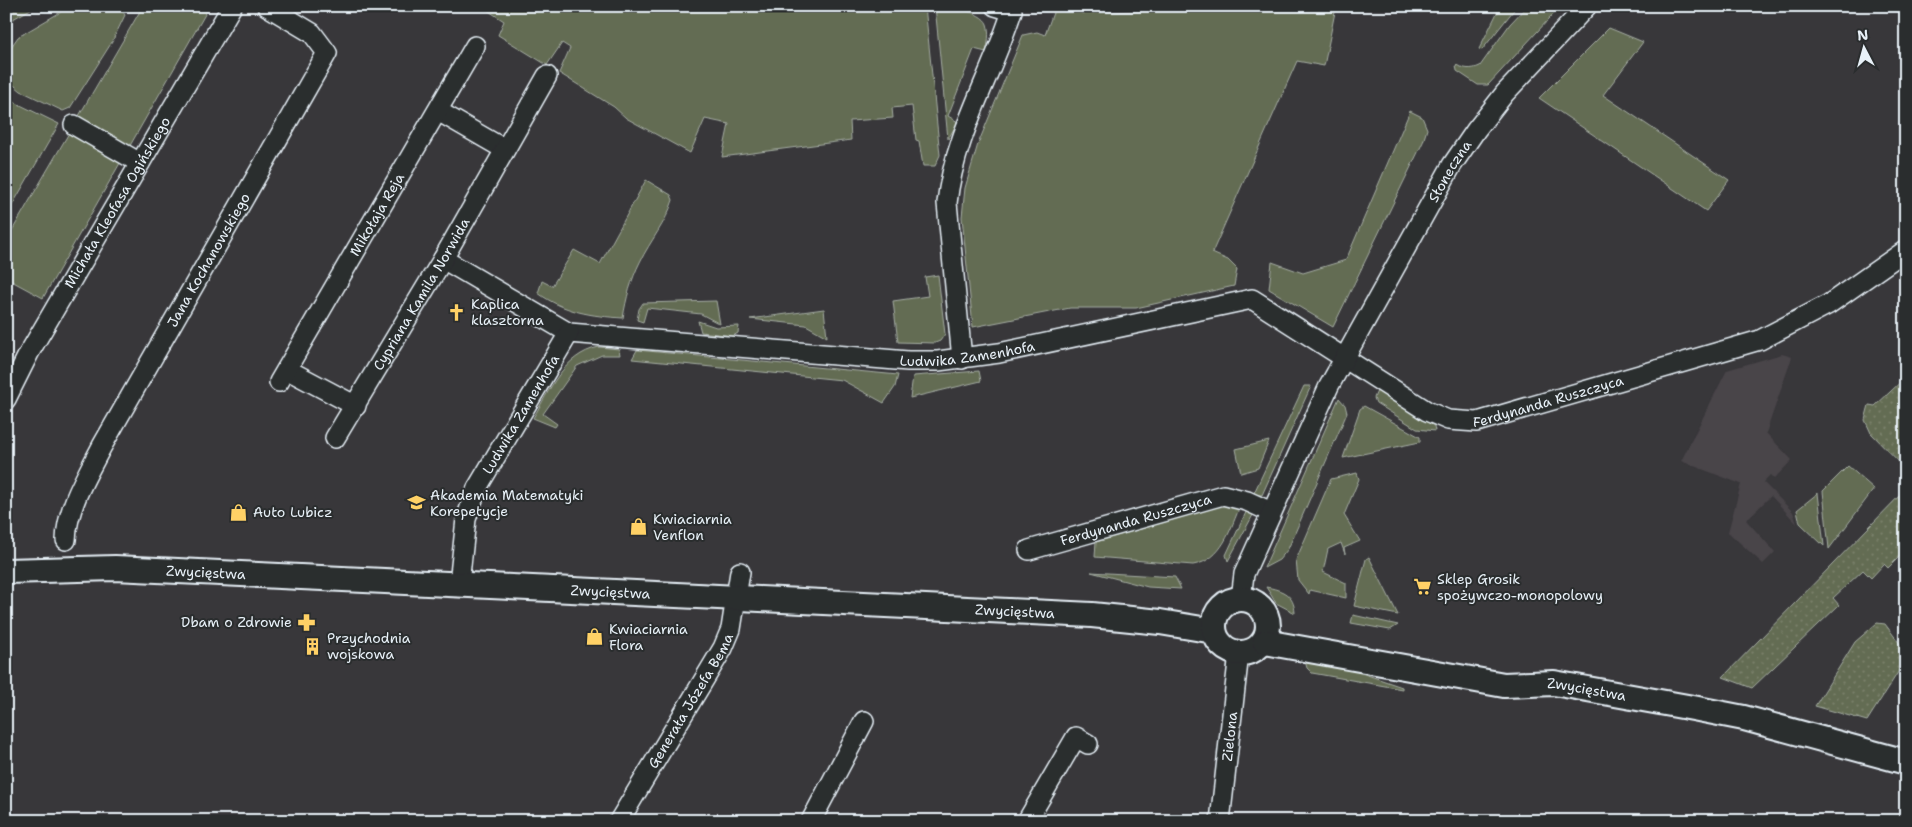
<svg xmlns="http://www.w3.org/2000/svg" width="1912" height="827" viewBox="0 0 1912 827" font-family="'Shantell Sans',sans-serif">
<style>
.built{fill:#494449}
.grass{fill:#646c52;stroke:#a6aea5}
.park{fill:url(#park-dots);stroke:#a6aea5}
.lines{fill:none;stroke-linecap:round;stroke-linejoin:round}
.minor-casing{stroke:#e8f1f8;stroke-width:22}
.major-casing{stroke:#e8f1f8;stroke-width:28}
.minor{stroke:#2a2d2e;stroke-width:19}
.major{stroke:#2a2d2e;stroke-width:24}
.labels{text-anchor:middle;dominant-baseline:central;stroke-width:4;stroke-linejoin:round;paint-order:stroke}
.street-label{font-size:14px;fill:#e8f1f8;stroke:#2a2d2e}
.poi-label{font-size:14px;fill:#e8f1f8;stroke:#2a2d2e;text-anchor:start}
</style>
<defs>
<pattern id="park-dots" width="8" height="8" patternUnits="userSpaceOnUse" patternTransform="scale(1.25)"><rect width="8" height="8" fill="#646c52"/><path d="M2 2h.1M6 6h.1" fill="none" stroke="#7a816c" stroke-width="1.8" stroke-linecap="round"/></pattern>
</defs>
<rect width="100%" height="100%" fill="#38373a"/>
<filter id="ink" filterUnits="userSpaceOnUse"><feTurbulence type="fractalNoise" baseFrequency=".02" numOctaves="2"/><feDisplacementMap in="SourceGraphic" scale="10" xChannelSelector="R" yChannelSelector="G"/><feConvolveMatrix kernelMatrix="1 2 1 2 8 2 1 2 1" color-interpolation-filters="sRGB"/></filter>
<g filter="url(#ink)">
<path class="built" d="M1782,354L1792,357L1766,433L1792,460L1774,479L1770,475L1763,482L1793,512L1797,524L1771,496L1746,520L1775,552L1763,564L1728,532L1741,484L1681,461L1727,370Z"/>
<path class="grass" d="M6,6H36L6,23Z
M71,6H119L125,15L112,42L70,108L63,111L21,91L9,81L11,47L18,37Z
M143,6H207L208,9L43,298L6,278V241Z
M481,6H925L940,155L935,166H923L919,141L916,140L912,106L892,108L893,118L850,121L851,140L722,157L729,124L705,119L690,153L626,118L614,107L559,73L570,48L562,43L547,65L498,35L504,21Z
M935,6C948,6 982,11 987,24C990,33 988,44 986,52L974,49L948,116L958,122L948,139Z
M1049,6H1066L1082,13L1268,6L1336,7L1324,66L1297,61L1212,253L1228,260L1237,269L1234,286L1136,308H1070L973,327L962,217L965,188L978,144L1023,35L1037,32L1045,35L1054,10Z
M1495,6H1517L1482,50L1479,49L1498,11L1493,9Z
M1527,6H1561L1488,85H1478L1457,71L1456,65C1465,69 1471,70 1480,66L1510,24Z
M1609,28L1643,42L1603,95L1729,180L1706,211L1539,98Z
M6,98L59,124L6,216Z
M1410,111L1422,117L1427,129L1423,142L1333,327L1269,289L1272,262L1303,273L1346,260Z
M646,180L671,195L673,200C666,223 650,241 640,262C631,280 626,299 623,318C591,316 564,312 538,293L542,281L552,286L574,250L600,264Z
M938,275L945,334L940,341L935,343L898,342L893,301L928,296L925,277Z
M716,301L720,324L701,314L647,308L643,322L637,320L639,309L643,303Z
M824,309L827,337L806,325L750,319Z
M698,321L716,327L739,326L738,333L733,336L701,332Z
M599,347L619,349L620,355H602L577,366L543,414L557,424L555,427L533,418C550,390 563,355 599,347Z
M637,350L898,375L895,387L884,403L842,380L632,359Z
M979,371L981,381L910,398L913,376Z
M1304,386H1311L1262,495H1253Z
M1377,391L1434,426L1435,431L1417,429L1376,403L1374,398Z
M1339,398L1345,405L1347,413L1288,549L1279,560L1264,568Z
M1364,406L1420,437V442L1343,458L1360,409Z
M1269,441L1258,468L1241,473L1236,449Z
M1848,466L1874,489L1829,549L1823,491Z
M1357,473L1359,479L1344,515L1360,541L1344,548L1345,554L1341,543L1328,549L1323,572L1346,583V598L1310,590L1309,594L1298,580L1296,560L1331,479Z
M1818,493L1824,546L1800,523L1797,510Z
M1234,502L1241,504C1230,529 1223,560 1193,565L1095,557L1096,542Z
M1248,508L1253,515L1228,561L1226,555Z
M1369,557L1398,615L1354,606L1366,559Z
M1091,572L1175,577L1181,589L1148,587Z
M1266,587C1282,590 1294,594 1295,613L1276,603Z
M1353,615L1398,625L1390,630L1351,623Z
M1305,661L1347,668L1402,687V689L1312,673L1307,668Z"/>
<path class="park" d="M1906,377V469L1871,433L1865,420L1869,405L1875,406Z
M1906,489V550L1888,568L1884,564L1871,578L1863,570L1833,598L1839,605L1752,688L1723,677Z
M1877,623L1885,624L1900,644L1902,666L1867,721L1815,706L1855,642Z"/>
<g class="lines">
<defs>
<g id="minor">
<path d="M438,111L504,149"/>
<path d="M74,125L140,163"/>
<path id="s1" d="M443,259L569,333L908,361H938L999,353L1252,299L1427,411L1448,420L1477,422L1760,340L1829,304L1906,250"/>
<path d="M962,359L947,203C954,135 992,75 1012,11L995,6"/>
<path d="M288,370L356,406"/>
<path id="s2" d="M279,382L475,46"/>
<path id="s3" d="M6,399L29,353L232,6"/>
<path id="s4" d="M335,438L443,259L547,76"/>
<path id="s5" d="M66,540C67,507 87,475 102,446L327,53L312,33L267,6"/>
<path id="s6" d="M1029,550L1223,495L1247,501L1271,512"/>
<path id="s7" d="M459,584L466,519L477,488L569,333"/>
<path id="s8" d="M1241,599L1244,574L1329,386L1452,165L1476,130L1505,93L1587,6"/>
<path id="s9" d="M619,821L723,648L731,629L740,572"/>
<path d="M811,821L864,721"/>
<path d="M1027,821L1076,737L1088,744"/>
<path id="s10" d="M1220,821L1239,653"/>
</g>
<g id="major">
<path id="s11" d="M6,571L115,568L1092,615L1160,622L1214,631"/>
<circle cx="1241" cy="626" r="27"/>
<path id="s12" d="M1265,642L1504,685L1554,683L1693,708L1744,718L1906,762"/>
</g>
</defs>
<use href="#minor" class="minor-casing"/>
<use href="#major" class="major-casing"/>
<use href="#minor" class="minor"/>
<use href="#major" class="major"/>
</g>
</g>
<defs>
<symbol id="church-bare" viewBox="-9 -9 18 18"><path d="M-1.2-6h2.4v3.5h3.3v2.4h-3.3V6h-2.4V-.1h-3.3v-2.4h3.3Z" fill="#ffd166" stroke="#2a2d2e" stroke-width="2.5" paint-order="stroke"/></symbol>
<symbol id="school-bare" viewBox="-9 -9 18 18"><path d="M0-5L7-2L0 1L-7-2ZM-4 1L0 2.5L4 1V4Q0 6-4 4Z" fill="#ffd166" stroke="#2a2d2e" stroke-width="2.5" paint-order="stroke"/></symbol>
<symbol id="shop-bare" viewBox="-9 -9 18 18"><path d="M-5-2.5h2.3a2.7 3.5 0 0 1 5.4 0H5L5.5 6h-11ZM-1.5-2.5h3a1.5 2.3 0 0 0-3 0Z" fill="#ffd166" stroke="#2a2d2e" stroke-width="2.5" paint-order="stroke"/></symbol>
<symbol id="supermarket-bare" viewBox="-9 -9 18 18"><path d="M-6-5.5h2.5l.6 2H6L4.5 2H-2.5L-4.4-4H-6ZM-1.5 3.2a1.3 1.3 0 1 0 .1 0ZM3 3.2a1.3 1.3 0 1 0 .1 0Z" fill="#ffd166" stroke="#2a2d2e" stroke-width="2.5" paint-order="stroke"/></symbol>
<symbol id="pharmacy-bare" viewBox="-9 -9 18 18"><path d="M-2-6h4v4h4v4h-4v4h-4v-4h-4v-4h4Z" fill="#ffd166" stroke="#2a2d2e" stroke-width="2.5" paint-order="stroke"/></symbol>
<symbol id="building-bare" viewBox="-9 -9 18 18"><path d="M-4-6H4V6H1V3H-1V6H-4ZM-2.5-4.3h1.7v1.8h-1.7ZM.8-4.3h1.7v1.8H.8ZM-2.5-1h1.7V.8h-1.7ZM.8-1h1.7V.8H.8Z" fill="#ffd166" stroke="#2a2d2e" stroke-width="2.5" paint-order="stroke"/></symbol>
</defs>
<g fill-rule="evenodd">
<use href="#church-bare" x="444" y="300" width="25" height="25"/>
<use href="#school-bare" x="404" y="490" width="25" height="25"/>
<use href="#shop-bare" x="226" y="500" width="25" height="25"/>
<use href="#shop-bare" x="626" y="514" width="25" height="25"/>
<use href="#supermarket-bare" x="1410" y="574" width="25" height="25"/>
<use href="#pharmacy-bare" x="294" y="610" width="25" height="25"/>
<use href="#shop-bare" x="582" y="624" width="25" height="25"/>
<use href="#building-bare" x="300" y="634" width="25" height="25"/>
</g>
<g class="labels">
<g class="street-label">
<text stroke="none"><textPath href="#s8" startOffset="478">Słoneczna</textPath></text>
<text stroke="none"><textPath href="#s3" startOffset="226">Michała Kleofasa Ogińskiego</textPath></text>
<text stroke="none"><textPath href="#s2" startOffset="194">Mikołaja Reja</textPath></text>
<text stroke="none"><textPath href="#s5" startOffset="316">Jana Kochanowskiego</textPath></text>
<text stroke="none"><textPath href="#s4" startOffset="168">Cypriana Kamila Norwida</textPath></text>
<text stroke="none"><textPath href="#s1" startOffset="546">Ludwika Zamenhofa</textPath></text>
<text stroke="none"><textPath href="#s1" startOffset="1170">Ferdynanda Ruszczyca</textPath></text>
<text stroke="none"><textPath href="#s7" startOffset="184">Ludwika Zamenhofa</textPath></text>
<text stroke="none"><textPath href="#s6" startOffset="111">Ferdynanda Ruszczyca</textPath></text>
<text stroke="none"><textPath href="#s11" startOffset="200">Zwycięstwa</textPath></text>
<text stroke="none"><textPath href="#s11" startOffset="605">Zwycięstwa</textPath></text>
<text stroke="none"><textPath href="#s11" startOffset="1010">Zwycięstwa</textPath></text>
<text stroke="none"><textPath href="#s12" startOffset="326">Zwycięstwa</textPath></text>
<text stroke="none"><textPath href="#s9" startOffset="140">Generała Józefa Bema</textPath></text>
<text stroke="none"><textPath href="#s10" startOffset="85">Zielona</textPath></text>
</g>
<g class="poi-label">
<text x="471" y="304">Kaplica<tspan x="471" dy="16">klasztorna</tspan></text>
<text x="430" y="495">Akademia Matematyki<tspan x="430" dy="16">Korepetycje</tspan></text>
<text x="253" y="512">Auto Lubicz</text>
<text x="653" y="519">Kwiaciarnia<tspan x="653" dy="16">Venflon</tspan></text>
<text x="1437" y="579">Sklep Grosik<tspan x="1437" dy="16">spożywczo-monopolowy</tspan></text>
<text x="292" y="622" text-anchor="end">Dbam o Zdrowie</text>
<text x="609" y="629">Kwiaciarnia<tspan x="609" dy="16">Flora</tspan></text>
<text x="327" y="638">Przychodnia<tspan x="327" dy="16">wojskowa</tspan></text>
</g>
</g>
<rect width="1912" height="827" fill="none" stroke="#2a2d2e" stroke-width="25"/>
<rect x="12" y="12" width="1887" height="802" fill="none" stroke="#e8f1f8" stroke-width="2" filter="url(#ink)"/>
<g transform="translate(1864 48) rotate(354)" stroke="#2a2d2e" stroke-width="4" paint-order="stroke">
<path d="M0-4L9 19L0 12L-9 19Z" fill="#e8f1f8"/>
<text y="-8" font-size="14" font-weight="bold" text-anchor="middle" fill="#e8f1f8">N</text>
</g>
</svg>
